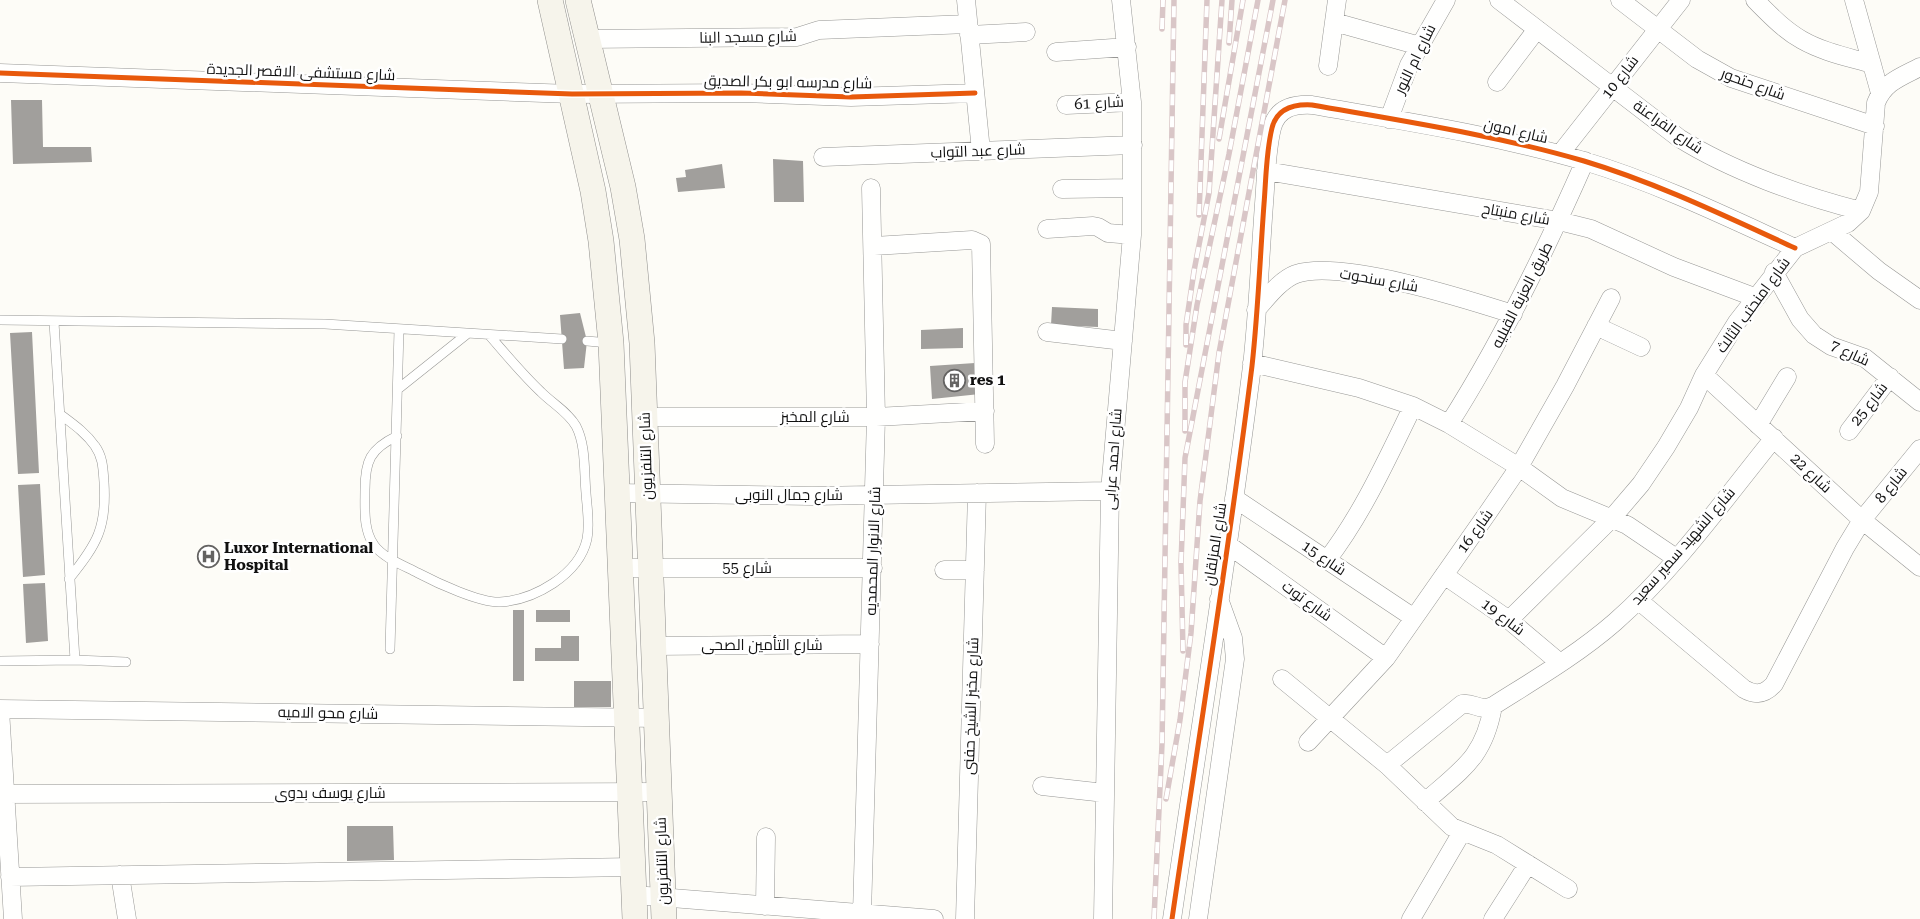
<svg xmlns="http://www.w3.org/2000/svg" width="1920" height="919" viewBox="0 0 1920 919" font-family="'Roboto Serif',Cairo,serif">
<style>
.building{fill:#a19f9c}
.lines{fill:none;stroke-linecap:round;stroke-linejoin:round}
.service-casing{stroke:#979795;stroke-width:10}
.minor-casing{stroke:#979795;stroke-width:19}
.secondary-casing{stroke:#8e8d8b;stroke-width:26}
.service{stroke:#fffffe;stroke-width:9}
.minor{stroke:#fffffe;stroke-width:18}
.secondary{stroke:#f6f4eb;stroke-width:25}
.rail-casing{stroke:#d9c6c7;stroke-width:5.5}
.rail{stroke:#fff;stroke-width:4;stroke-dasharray:11;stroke-linecap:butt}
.cycleway-casing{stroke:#fff;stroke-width:8}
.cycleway{stroke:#e8590c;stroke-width:5}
.labels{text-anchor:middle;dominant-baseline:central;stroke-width:5;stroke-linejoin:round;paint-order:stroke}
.street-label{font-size:15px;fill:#111;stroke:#fff}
.poi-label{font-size:15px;font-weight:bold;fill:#111;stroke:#fff;text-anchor:start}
</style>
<rect width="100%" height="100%" fill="#fdfcf7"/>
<path class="building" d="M11,100H42L43,147H91L92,162L13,164Z
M773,159L803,161L804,202H774Z
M722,164L725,188L678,192L676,178L686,177L685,170Z
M1052,307L1098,309V327L1051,325Z
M580,313L587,341L584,368L564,369L560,315Z
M963,328V348L921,349V330Z
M32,332L39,473L18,474L10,333Z
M975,363L980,394L932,399L930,366Z
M40,484L45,575L23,577L18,485Z
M45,583L48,641L26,643L23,584Z
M513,610H524V681H513Z
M536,610H570V622H536Z
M561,636H579V661H535V648H561Z
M574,681H611V707H574Z
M347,826H393L394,860L347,861Z"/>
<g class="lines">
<defs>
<path id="service" d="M0,320L325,324L562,339
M54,322L75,660L126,662
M587,341L609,343
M398,389L467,334
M61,415C73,424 86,433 95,446C103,457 103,469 104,482C107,528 97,544 69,579
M397,436C370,449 365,461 365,490C365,508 363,530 374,545C383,558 405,566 418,573C437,583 480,603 500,602C534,600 579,575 587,539C590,524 587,508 586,493C584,472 586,445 576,426C568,412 553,404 541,392C523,375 507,356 490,336
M390,649L399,330
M0,661L75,660"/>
<path id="minor" d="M966,0L981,151
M1499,0L1679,138C1730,170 1801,196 1861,211
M1620,0L1697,59L1731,78L1875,126
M1755,0C1769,14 1784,30 1802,40C1823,52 1848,57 1872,64
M1854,0L1880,93
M1334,22L1420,46
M969,35L1026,32
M587,39L797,37L819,30L968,24
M1056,52L1127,47
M1328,66L1337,0
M0,73L572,94L741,93L851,97L975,93
M1497,82L1537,29
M1066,105L1132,102
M1389,119L1409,65L1446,0
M1560,154L1681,0
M823,157L1133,145
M1266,171L1559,221L1591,229L1674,267L1754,297
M1062,189L1132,188
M1047,229L1093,226L1098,227L1108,233L1132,235
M1833,232L1879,271L1920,300
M874,246L972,240L981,244L985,444
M1774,272L1800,319L1814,335L1831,346L1865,358L1920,402
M1256,310C1267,298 1280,280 1296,274C1341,259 1466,299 1513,314
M1596,326L1641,347
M1047,332L1123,341
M1252,363L1359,388L1413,406L1449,424L1519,467L1562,498L1627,525L1676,558
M1704,375L1862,520L1920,567
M645,417H876L985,411
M1449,424C1502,341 1545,252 1585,161
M1758,425L1787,377
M1849,431L1890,377
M617,493L812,496L1110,491
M1234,498L1414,618
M1227,544L1386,658
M1327,560C1363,513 1387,459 1413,406
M620,568H873
M944,570H975
M1444,575L1509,620L1560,663
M1638,600L1744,689C1756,696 1765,694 1774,684L1845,548L1862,520L1920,449
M1509,620L1612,518L1641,484L1666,447L1689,408L1704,375L1737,322L1795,248L1848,223L1861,211L1869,192L1876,103C1884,82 1901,77 1920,67
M654,646L870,644
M1282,679L1387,765L1452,827L1497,845L1568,889
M0,709L657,718
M0,710L13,919
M1308,742L1386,658L1489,511L1519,467L1565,386L1611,298
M1387,765L1462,704C1474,702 1480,712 1493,706C1534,680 1577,655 1615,622C1675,569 1723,501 1774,438
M1042,786L1105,793
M0,794L660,792
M1425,802C1462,769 1484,758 1493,706
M120,875L127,919
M10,877L633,867
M634,895L934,919
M765,906L766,837
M862,914L876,417L871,188
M965,919L977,493
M1103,919L1110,491L1132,235V102L1121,0
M1172,919C1199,735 1229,551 1252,366C1258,312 1260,258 1264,204C1266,180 1266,152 1272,128C1277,108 1294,104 1312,105C1403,121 1495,135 1584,161C1657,183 1725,216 1795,248
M1198,919L1235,659L1233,638L1219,599
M1411,919L1462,832
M1493,919L1528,864"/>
<path id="secondary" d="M550,0L593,191L601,241L611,343L635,919
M578,0L623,187L632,239L642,343L664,919"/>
</defs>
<use href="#service" class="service-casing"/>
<use href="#minor" class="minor-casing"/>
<use href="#secondary" class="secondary-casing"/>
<use href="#service" class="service"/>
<use href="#minor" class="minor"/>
<use href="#secondary" class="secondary"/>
<defs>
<path id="rail" d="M1162,29L1163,0
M1229,43L1232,0
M1219,139L1243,0
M1199,215L1207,0
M1186,345V325L1194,271L1209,193L1222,0
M1185,431V382L1197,305L1229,154L1258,0
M1183,651L1181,563L1185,458L1273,0
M1166,799L1180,720L1191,633L1200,501L1219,353L1285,0
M1154,919L1162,744L1174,0"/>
</defs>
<use href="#rail" class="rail-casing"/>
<use href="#rail" class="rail"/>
<defs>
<path id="cycleway" d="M0,73L572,94L741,93L851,97L975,93
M1172,919C1199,735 1229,551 1252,366C1258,312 1260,258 1264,204C1266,180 1266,152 1272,128C1277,108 1294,104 1312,105C1403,121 1495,135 1584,161C1657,183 1725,216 1795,248"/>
</defs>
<use href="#cycleway" class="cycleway-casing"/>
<use href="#cycleway" class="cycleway"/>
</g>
<defs>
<symbol id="building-ring" viewBox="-11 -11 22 22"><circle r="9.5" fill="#fff" stroke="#646362" stroke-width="1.5"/><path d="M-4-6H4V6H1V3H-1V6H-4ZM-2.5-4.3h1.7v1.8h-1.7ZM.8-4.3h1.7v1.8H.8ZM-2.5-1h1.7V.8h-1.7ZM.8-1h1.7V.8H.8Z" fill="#646362"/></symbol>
<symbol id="hospital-ring" viewBox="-11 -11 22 22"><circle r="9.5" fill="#fff" stroke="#646362" stroke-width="1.5"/><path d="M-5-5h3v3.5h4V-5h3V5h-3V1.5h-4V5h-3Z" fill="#646362"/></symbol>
</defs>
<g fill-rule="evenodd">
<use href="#building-ring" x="942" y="368" width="25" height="25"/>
<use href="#hospital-ring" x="196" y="544" width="25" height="25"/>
</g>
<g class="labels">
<g class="street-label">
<text transform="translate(748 37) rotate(-1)">شارع مسجد البنا</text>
<text transform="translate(1415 59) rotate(-64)">شارع ام النور</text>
<text transform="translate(301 72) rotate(2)">شارع مستشفى الاقصر الجديدة</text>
<text transform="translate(1620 77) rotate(-52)">شارع 10</text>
<text transform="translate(788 82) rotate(1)">شارع مدرسه ابو بكر الصديق</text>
<text transform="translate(1753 84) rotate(20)">شارع حتحور</text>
<text transform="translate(1099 103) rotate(-3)">شارع 61</text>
<text transform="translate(1668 127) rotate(35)">شارع الفراعنة</text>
<text transform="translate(1516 131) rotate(13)">شارع امون</text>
<text transform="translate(978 151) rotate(-2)">شارع عبد التواب</text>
<text transform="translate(1516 214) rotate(10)">شارع منبتاح</text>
<text transform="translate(1379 280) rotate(10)">شارع سنحوت</text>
<text transform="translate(1522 295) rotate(-63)">طريق العزبة القبليه</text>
<text transform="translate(1753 305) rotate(-54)">شارع امنحتب الثالث</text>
<text transform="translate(1850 353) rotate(25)">شارع 7</text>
<text transform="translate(1869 404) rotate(-52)">شارع 25</text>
<text x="815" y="417">شارع المخبز</text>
<text transform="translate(646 456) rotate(-92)">شارع التلفزيون</text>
<text transform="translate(1113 459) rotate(-86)">شارع احمد عرابى</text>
<text transform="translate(1811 473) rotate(43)">شارع 22</text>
<text transform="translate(1891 485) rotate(-51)">شارع 8</text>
<text x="789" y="495">شارع جمال النوبى</text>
<text transform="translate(1475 531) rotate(-54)">شارع 16</text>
<text transform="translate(1215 544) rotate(-81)">شارع المزلقان</text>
<text transform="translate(1683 546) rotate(-49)">شارع الشهيد سمير سعيد</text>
<text transform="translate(873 551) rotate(-88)">شارع الانوار المحمديه</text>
<text transform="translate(1324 558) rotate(34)">شارع 15</text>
<text x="747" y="568">شارع 55</text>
<text transform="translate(1307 601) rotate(36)">شارع توت</text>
<text transform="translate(1503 617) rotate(37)">شارع 19</text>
<text x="762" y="645">شارع التأمين الصحى</text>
<text transform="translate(971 706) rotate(-88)">شارع مخبز الشيخ حفنى</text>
<text transform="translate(328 713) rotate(1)">شارع محو الاميه</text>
<text x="330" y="793">شارع يوسف بدوى</text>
<text transform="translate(662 861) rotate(-92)">شارع التلفزيون</text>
</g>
<g class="poi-label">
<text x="970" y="380">res 1</text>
<text x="224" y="548">Luxor International<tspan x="224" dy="17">Hospital</tspan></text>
</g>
</g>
</svg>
